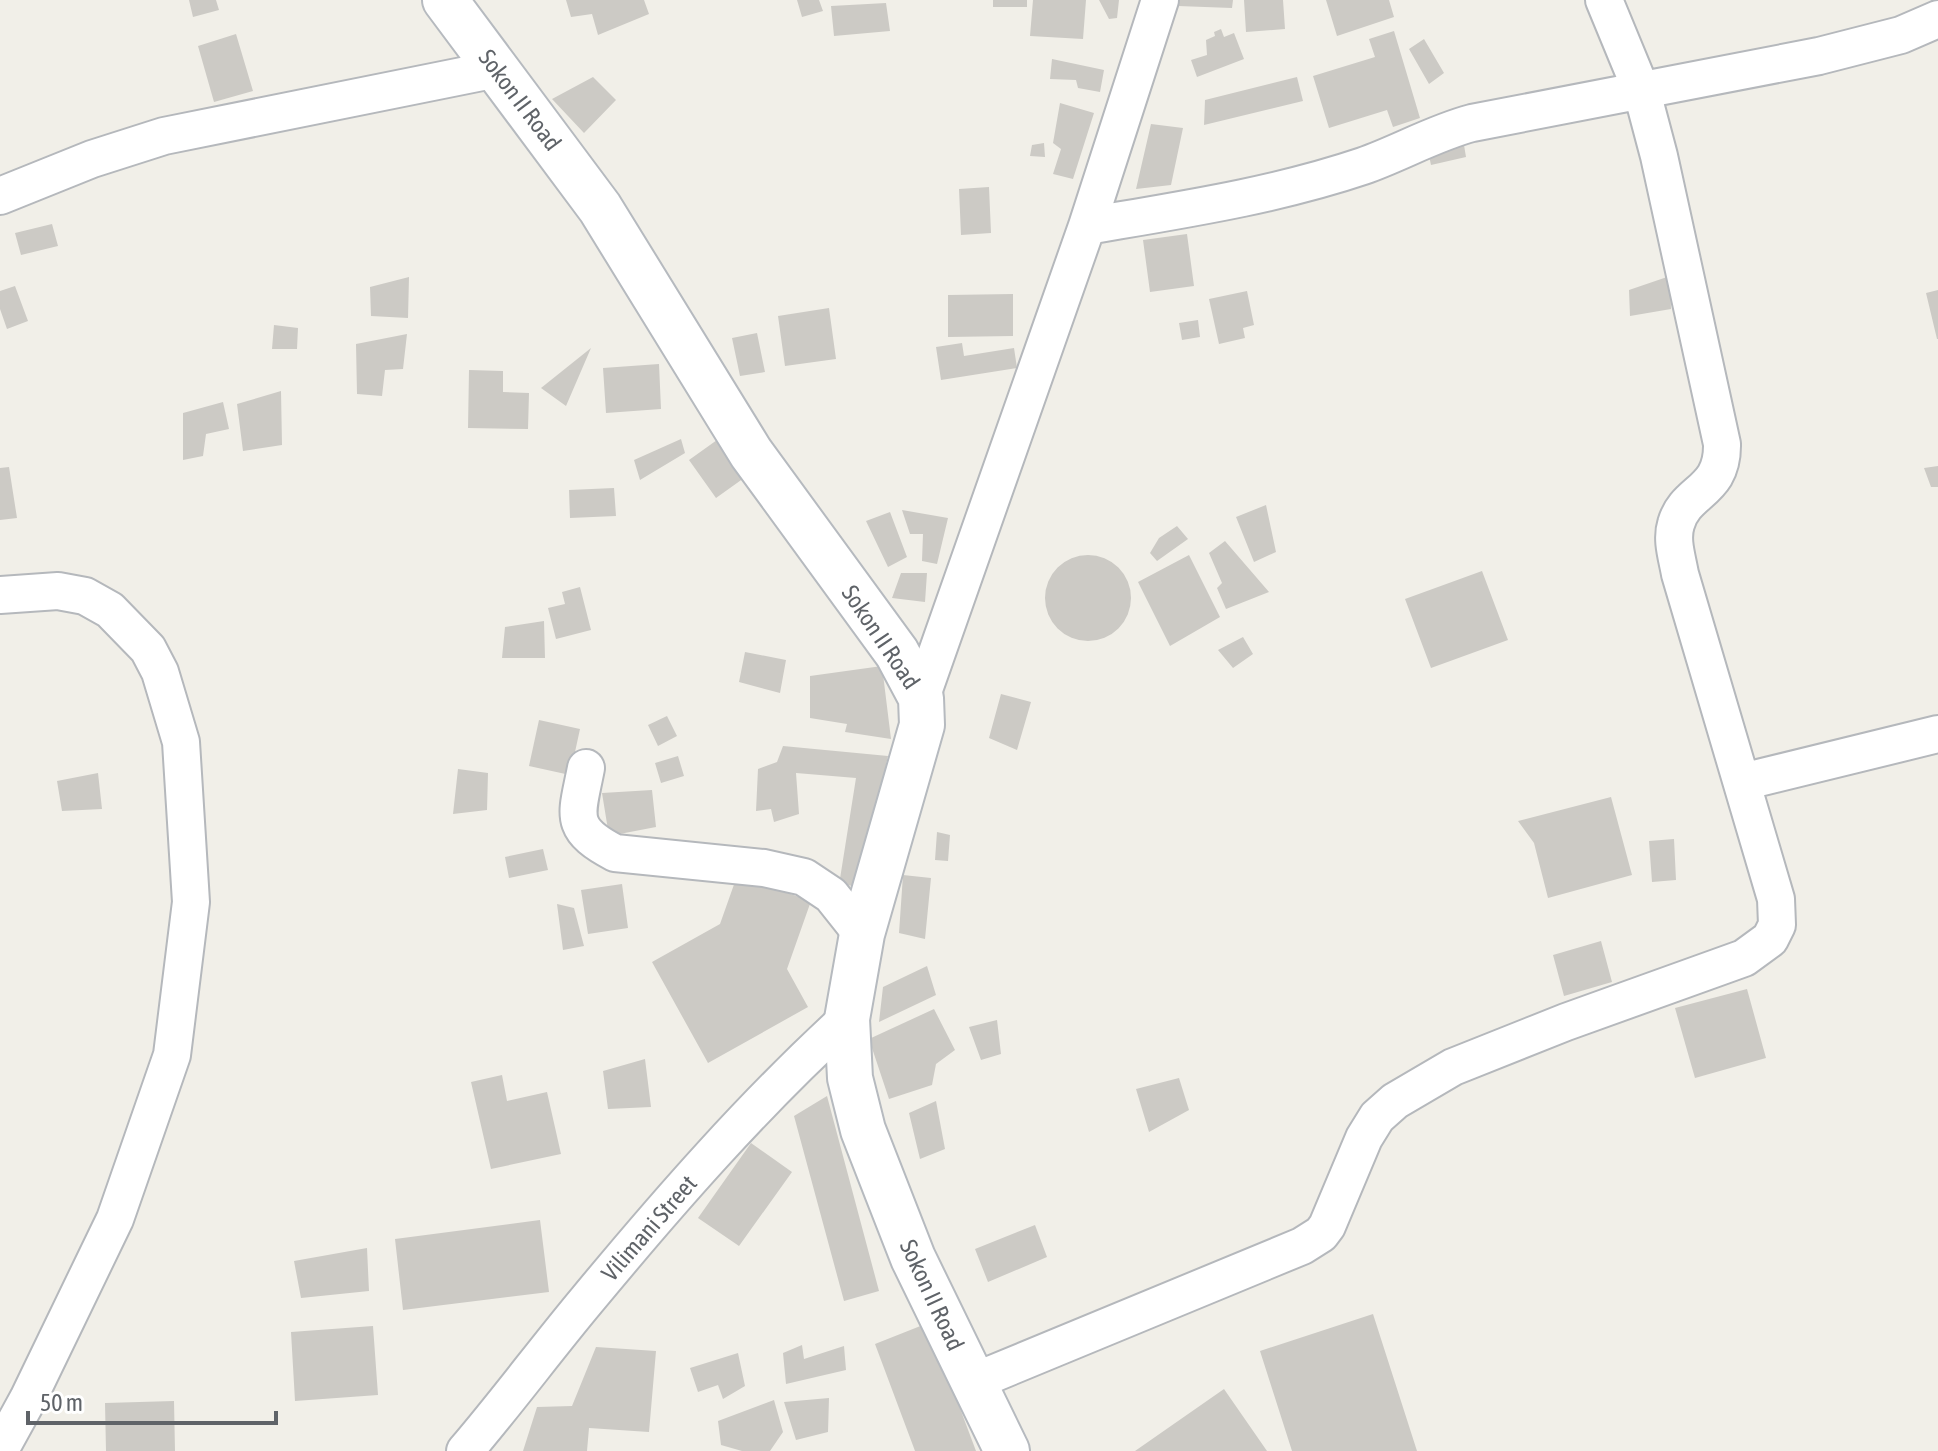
<svg xmlns="http://www.w3.org/2000/svg" width="1938" height="1451" viewBox="0 0 1938 1451" font-family="'Asap Condensed',sans-serif">
<style>
.building{fill:#cccac5}
.lines{fill:none;stroke-linecap:round;stroke-linejoin:round}
.street-casing{stroke:#b5b8bc;stroke-width:40}
.secondary-casing{stroke:#b6babf;stroke-width:48}
.street{stroke:#fff;stroke-width:36}
.secondary{stroke:#fff;stroke-width:44}
.labels{text-anchor:middle;dominant-baseline:central;stroke-width:7;stroke-linejoin:round;paint-order:stroke}
.street-label{font-size:24px;fill:#5f6368;stroke:#fff}
</style>
<rect width="100%" height="100%" fill="#f1efe8"/>
<path class="building" d="M189,0H216L219,10L193,17Z
M566,0H644L649,14L598,35L592,14L571,17Z
M797,0H819L823,11L802,17Z
M993,0H1027V7H993Z
M1033,0H1086L1083,39L1030,36Z
M1099,0H1119L1117,18L1109,19Z
M1179,0H1233L1232,8L1178,6Z
M1244,0H1283L1285,29L1246,32Z
M1326,0H1389L1394,17L1337,36Z
M886,3L890,31L834,36L831,6Z
M1221,29L1224,37L1234,33L1244,59L1197,77L1191,60L1207,55L1206,40L1215,36L1214,32Z
M1394,31L1420,118L1393,127L1387,110L1329,128L1313,76L1375,57L1369,39Z
M236,34L253,91L214,102L198,46Z
M1424,39L1444,73L1429,84L1409,49Z
M1052,59L1104,70L1100,92L1078,88L1076,80L1050,79Z
M593,77L616,100L584,133L552,99Z
M1297,77L1303,101L1204,125L1205,100Z
M1060,103L1094,113L1073,179L1053,174L1061,149L1053,143Z
M1151,124L1183,128L1171,185L1136,189Z
M1463,139L1466,157L1431,165L1427,146Z
M1044,143L1045,157L1030,156L1032,145Z
M989,187L991,233L961,235L959,189Z
M52,224L58,246L21,255L15,233Z
M1187,234L1194,286L1150,292L1143,240Z
M1670,276L1671,309L1630,316L1629,290Z
M409,277L408,318L371,316L370,287Z
M15,286L28,321L7,329L0,309V291Z
M1938,290V339H1937L1926,293Z
M1247,291L1254,325L1243,328L1245,338L1219,344L1209,299Z
M1013,294V336L948,337V295Z
M829,308L836,359L785,366L778,316Z
M1198,320L1200,337L1182,340L1179,323Z
M274,325L298,328L297,349H272Z
M757,333L765,372L740,376L732,338Z
M407,334L403,369L385,370L382,396L357,394L356,344Z
M962,343L964,356L1014,348L1017,368L941,380L936,347Z
M591,348L566,406L541,388Z
M659,364L661,409L606,413L603,368Z
M469,370L503,371V392L529,393L528,429L468,428Z
M281,391L282,445L243,451L237,404Z
M223,402L229,429L206,434L203,456L183,460V413Z
M681,439L685,453L640,480L634,460Z
M717,440L744,478L716,498L689,460Z
M1938,466V487H1931L1924,468Z
M9,467L17,518L0,520V468Z
M614,488L616,516L570,518L569,490Z
M1266,505L1276,552L1254,562L1236,517Z
M902,510L948,518L937,564L922,561L923,534H910Z
M890,512L907,557L888,567L866,521Z
M1177,526L1188,539L1157,561L1150,553L1159,538Z
M1225,541L1269,592L1226,609L1217,588L1222,583L1209,553Z
M1189,555L1220,617L1170,646L1138,582Z
M1045 598a43 43 0 1 1 86 0a43 43 0 1 1-86 0Z
M1482,571L1508,640L1431,668L1405,599Z
M901,573H927L925,602L892,598Z
M580,587L591,630L556,639L548,608L565,604L562,592Z
M544,621L545,658H502L505,627Z
M1243,637L1253,654L1233,668L1218,650Z
M745,652L786,660L780,693L739,682Z
M882,666L891,739L845,732L847,724L810,718V676Z
M1001,694L1031,702L1017,750L989,738Z
M667,716L677,736L658,746L648,725Z
M539,720L580,729L570,775L529,766Z
M783,746L888,756L859,886L839,885L856,778L796,773L799,814L774,822L771,809L756,811L758,769L777,762Z
M678,756L684,776L661,783L655,763Z
M458,769L488,773L487,810L453,814Z
M98,773L102,809L62,811L57,781Z
M652,790L656,827L609,836L602,793Z
M1611,797L1632,875L1548,898L1534,843L1518,821Z
M937,832L950,835L948,861L935,860Z
M1674,839L1676,880L1652,882L1649,841Z
M543,849L548,870L509,878L505,857Z
M903,875L931,878L925,939L899,933Z
M737,876L811,901L787,969L808,1007L708,1063L652,962L720,924Z
M622,884L628,928L588,934L581,890Z
M557,904L574,908L584,946L563,950Z
M1601,941L1612,982L1564,996L1553,955Z
M927,966L936,995L879,1022L883,987Z
M1747,989L1766,1058L1695,1078L1675,1008Z
M934,1009L955,1050L936,1064L932,1085L889,1099L869,1039Z
M997,1020L1001,1054L981,1060L969,1027Z
M645,1059L651,1107L608,1109L603,1071Z
M502,1075L507,1101L547,1092L561,1154L491,1169L471,1082Z
M1179,1078L1189,1110L1149,1132L1136,1089Z
M827,1096L879,1291L844,1301L794,1116Z
M936,1101L945,1149L920,1159L909,1113Z
M751,1143L792,1172L739,1246L698,1218Z
M540,1220L549,1292L403,1310L395,1239Z
M1035,1225L1047,1257L988,1282L975,1249Z
M367,1248L369,1291L301,1298L294,1261Z
M1373,1314L1417,1451H1292L1260,1351Z
M928,1323L976,1451H915L875,1344Z
M373,1326L378,1395L295,1401L291,1332Z
M802,1345L804,1359L844,1346L846,1370L786,1384L783,1353Z
M596,1347L656,1351L649,1432L589,1428L587,1451H523L537,1407L572,1406Z
M738,1353L745,1386L723,1399L718,1385L698,1392L690,1368Z
M1224,1389L1267,1451H1135Z
M829,1398L828,1432L796,1440L784,1402Z
M774,1400L783,1432L770,1451H742L721,1445L718,1421Z
M174,1401L175,1451H106L105,1403Z"/>
<g class="lines">
<defs>
<path id="street" d="M0,196L92,159L164,136L497,69
M1087,226C1180,210 1274,196 1363,166C1400,153 1434,133 1472,123L1819,56L1901,35L1938,19
M0,595L58,591L85,596L110,610L148,649L160,672L181,742L191,902L172,1055L115,1219L28,1399L0,1450
M921,698L1087,226L1160,0
M586,768C577,815 567,828 615,853L764,868L804,877L831,895L862,934
M1742,782L1938,734
M973,1382L1302,1246L1321,1234L1327,1226L1364,1138L1377,1117L1395,1101L1453,1067L1566,1022L1744,958L1770,939L1777,925L1776,899L1680,574C1677,557 1671,540 1676,524C1686,489 1723,493 1722,444L1659,156L1642,92L1604,0
M465,1451C507,1402 546,1349 587,1300C669,1201 753,1105 847,1019"/>
<path id="secondary" d="M445,0L600,208L751,453L897,653L921,698L922,725L862,934L847,1019L850,1078L863,1130L913,1258L1007,1451"/>
</defs>
<use href="#street" class="street-casing"/>
<use href="#secondary" class="secondary-casing"/>
<use href="#street" class="street"/>
<use href="#secondary" class="secondary"/>
</g>
<g class="labels">
<g class="street-label">
<text transform="translate(520 100) rotate(53)">Sokon II Road</text>
<text transform="translate(881 637) rotate(56)">Sokon II Road</text>
<text transform="translate(649 1228) rotate(-49)">Vilimani Street</text>
<text transform="translate(932 1295) rotate(65)">Sokon II Road</text>
</g>
</g>
<path d="M28 1411v12h248v-12" fill="none" stroke="#5f6368" stroke-width="4"/>
<text x="40" y="1411" font-size="24" fill="#5f6368" stroke="#ffffff" stroke-width="6" paint-order="stroke">50 m</text>
</svg>
